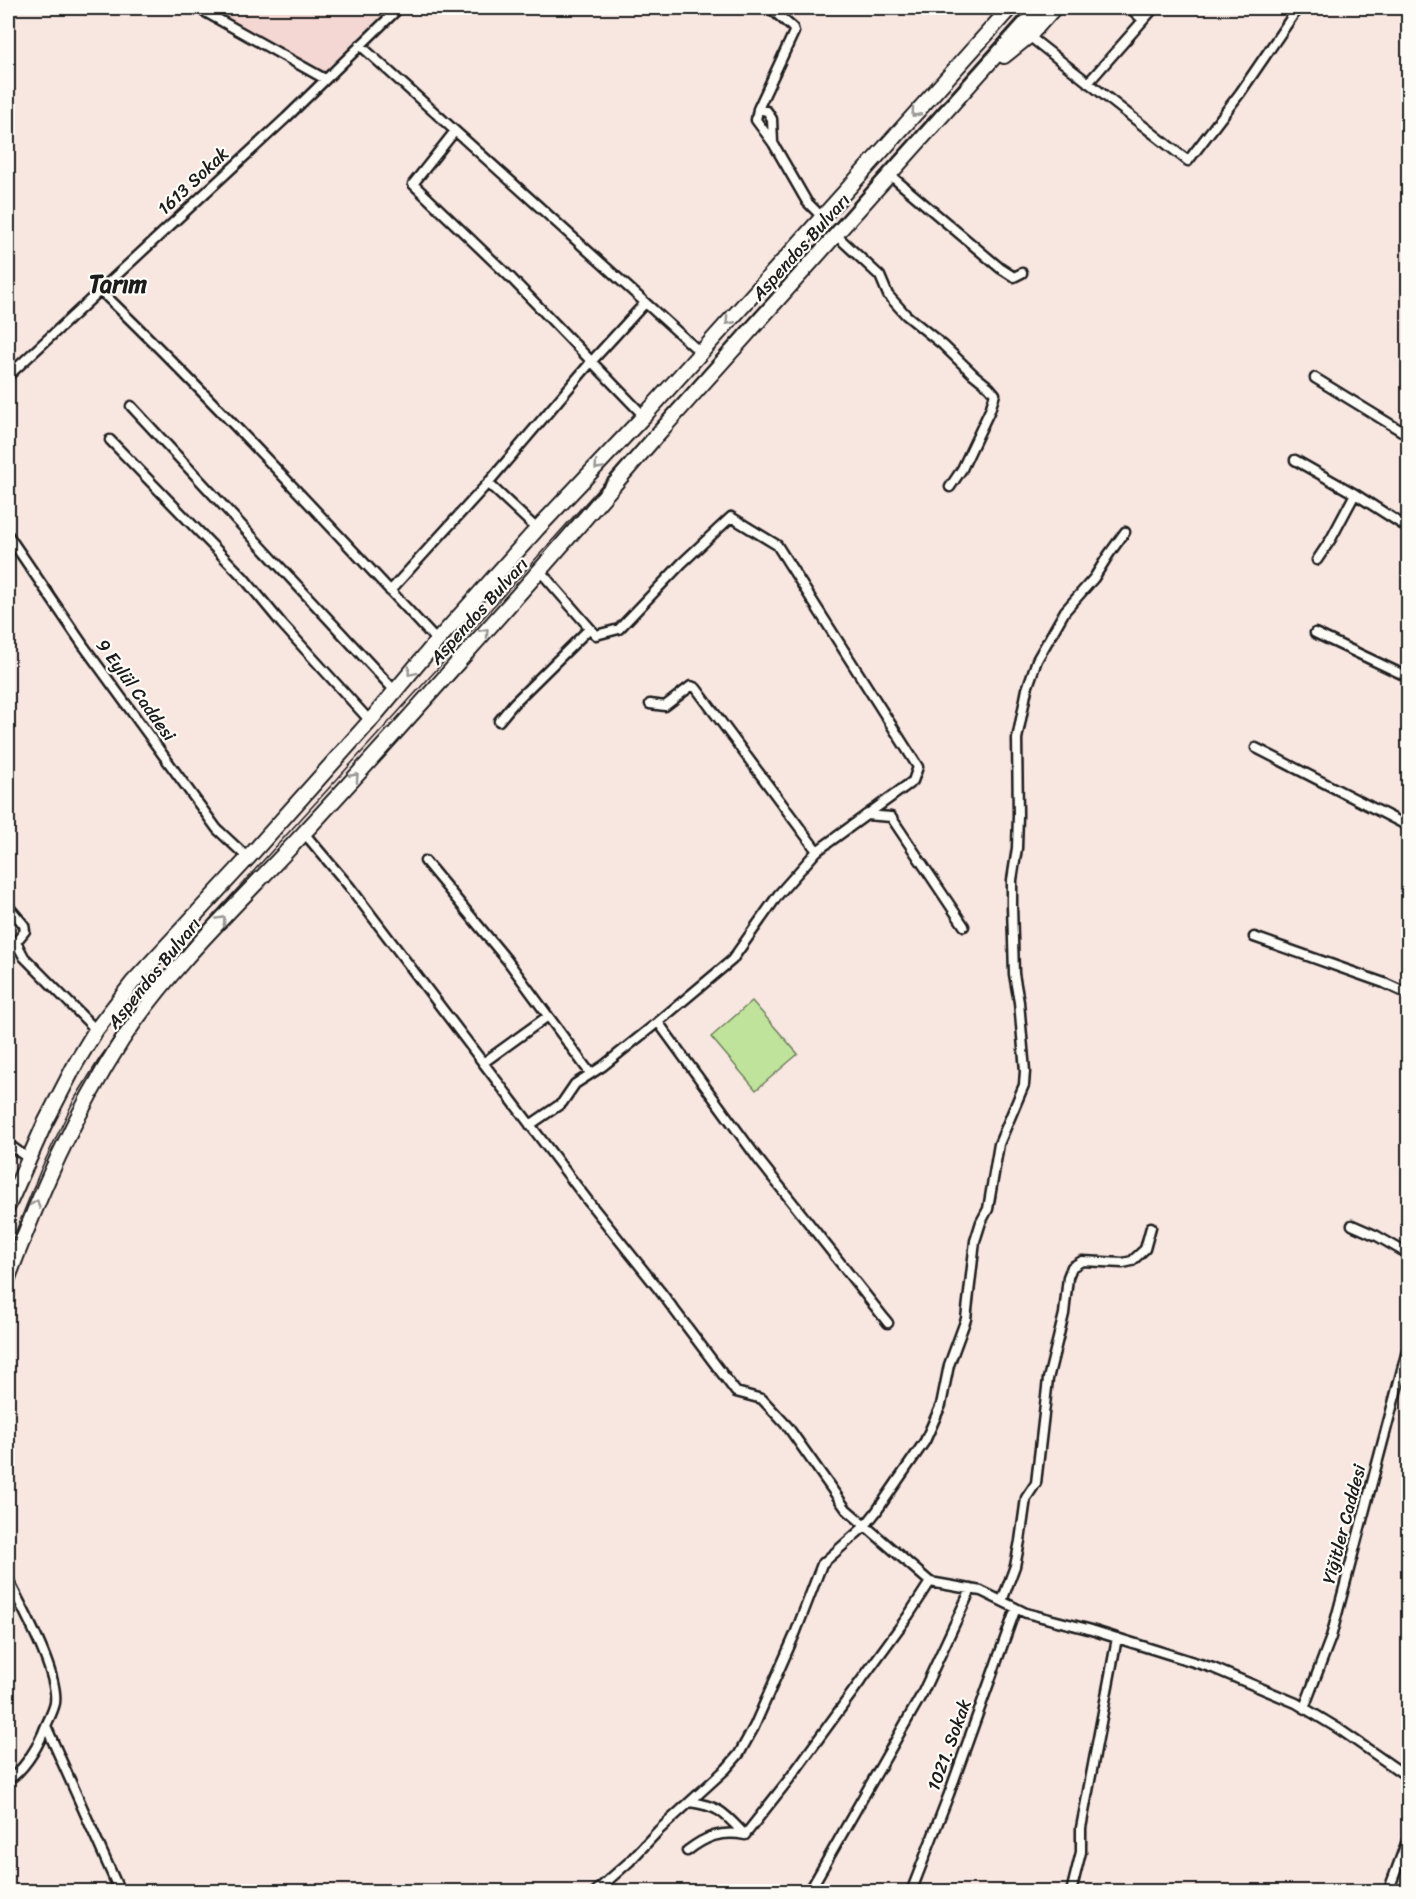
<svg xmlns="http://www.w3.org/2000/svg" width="1416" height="1899" viewBox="0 0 1416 1899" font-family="Sriracha,sans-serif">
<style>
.built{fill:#f4d6d2}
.green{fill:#c0e39c;stroke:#6e805c;stroke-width:1.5}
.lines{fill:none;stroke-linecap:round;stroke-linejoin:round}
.street-casing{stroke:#1c1c1c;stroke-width:13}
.primary-casing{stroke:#1c1c1c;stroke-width:18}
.street{stroke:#fdfcf7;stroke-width:8}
.primary{stroke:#fdfcf7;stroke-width:14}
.tram{stroke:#1c1c1c;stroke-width:1.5}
.oneway{stroke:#989794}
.labels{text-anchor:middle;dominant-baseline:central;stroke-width:4.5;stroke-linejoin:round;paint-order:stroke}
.street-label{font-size:18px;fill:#1c1c1c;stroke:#fdfcf7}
.district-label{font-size:24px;font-weight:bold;fill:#1c1c1c;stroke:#fdfcf7}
</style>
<rect width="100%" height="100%" fill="#f8e6e1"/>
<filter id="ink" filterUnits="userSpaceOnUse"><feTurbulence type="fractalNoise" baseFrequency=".0167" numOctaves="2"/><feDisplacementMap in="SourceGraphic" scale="12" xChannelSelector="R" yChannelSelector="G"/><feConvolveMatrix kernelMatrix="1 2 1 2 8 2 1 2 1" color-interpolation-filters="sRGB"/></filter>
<g filter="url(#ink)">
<path class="built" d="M216,8H390L322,73L213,13Z"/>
<path class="green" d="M752,1001L798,1054L756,1090L711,1037Z"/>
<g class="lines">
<defs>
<path id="street" d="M198,8L325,79
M1130,8L1143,20
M1029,36L1188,161L1240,93L1298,8
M360,45L701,353
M1088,83L1154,8
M758,109L794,32L793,28L770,8
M455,131L413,184L512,279L644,416
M773,143L772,119L767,111L758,109L756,120L773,143L807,202L822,217
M890,175L1000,268L1014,277L1022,273
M836,235L880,276L888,295L906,315L943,345L973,374L989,387L995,394L990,410L962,469L950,487
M101,291C217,404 327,522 437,641
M8,376L286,118L399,8
M1315,378L1408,435
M131,406L395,691
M110,440L243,577L282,624L370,721
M1295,460L1355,494L1331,539L1317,560
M1355,494L1408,528
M537,529L488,483L591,362L645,303
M8,535L83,645L217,829L248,858
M540,571L596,635L619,629L682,563L731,517L777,545L918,767L913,781L817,851L696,688L691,686L665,706L650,704
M390,591L488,483
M1315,633L1408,677
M499,721L514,703L590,628
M1256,748L1408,826
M866,815L891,817L964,926
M304,833L349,886L588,1201L660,1291L736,1392L762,1399L788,1427L846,1509L930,1582L981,1591L1026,1613L1088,1629L1213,1668L1296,1703L1339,1729L1408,1777
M425,861L507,960L590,1073
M8,906L24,925L25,931L16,942L24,957L96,1030
M1254,937L1384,983L1408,994
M658,1022L758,1159L888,1323
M483,1063L548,1016
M530,1125L562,1103L575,1084L603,1066L658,1022L732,960L778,895L817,851
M8,1144L29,1159
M1352,1225L1377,1236L1408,1254
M8,1579C22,1608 59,1673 55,1703C53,1713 46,1724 43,1733C36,1750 23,1771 8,1780
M1002,1601L1015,1566L1020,1541L1026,1498L1036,1483L1048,1379L1064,1314L1068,1277L1072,1267L1082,1261L1123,1263L1132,1261L1145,1249L1151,1227
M1304,1708L1331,1637L1408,1347
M46,1726L120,1892
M690,1802C720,1806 725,1814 745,1835L790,1778L908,1616L930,1582
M687,1851C705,1837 721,1830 745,1835
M595,1892L629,1862L659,1830L726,1769L739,1754L754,1727L795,1634L822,1564L865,1526L876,1512L925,1441L941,1405L949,1365L966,1319L975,1241L981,1222L988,1209L999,1144L1024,1085L1025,1071L1019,1002L1014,974L1012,905V880L1017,848L1018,815L1017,739L1027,689L1037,660L1065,611L1094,578L1109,554L1125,532
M809,1892L922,1694L971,1589
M911,1892L949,1794L1016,1608
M1071,1892L1081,1852V1828L1117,1638
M1388,1892L1408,1838"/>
<path id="primary" d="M1004,56L1029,36L1054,8
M8,1206L44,1125L76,1063L96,1030L133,982L248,858L370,721L437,641L537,529L644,416L1010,8
M8,1278C40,1193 73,1117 122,1040C172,964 241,901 302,835C369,763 435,688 501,614C556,553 610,489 664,427C789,287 914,147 1038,8"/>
</defs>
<use href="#street" class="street-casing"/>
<use href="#primary" class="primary-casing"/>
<use href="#street" class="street"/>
<use href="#primary" class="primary"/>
<path class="tram" d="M8,1251L41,1169L74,1100L100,1058L150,989L202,928L438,668L1029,8"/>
</g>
<defs><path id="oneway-chevron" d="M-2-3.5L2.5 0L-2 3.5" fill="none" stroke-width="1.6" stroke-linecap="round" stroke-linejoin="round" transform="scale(1.5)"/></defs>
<g class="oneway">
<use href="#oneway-chevron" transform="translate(915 113) rotate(132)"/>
<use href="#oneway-chevron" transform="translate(729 321) rotate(132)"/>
<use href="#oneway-chevron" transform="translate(598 466) rotate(133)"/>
<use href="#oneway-chevron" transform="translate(485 632) rotate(-48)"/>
<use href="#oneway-chevron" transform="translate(411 672) rotate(130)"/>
<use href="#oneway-chevron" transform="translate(355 777) rotate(-48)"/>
<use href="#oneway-chevron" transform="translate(222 920) rotate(-47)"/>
<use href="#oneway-chevron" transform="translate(36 1204) rotate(-69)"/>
</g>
</g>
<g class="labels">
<g class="street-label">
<text transform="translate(193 181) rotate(-43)">1613 Sokak</text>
<text transform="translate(801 247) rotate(-48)">Aspendos Bulvarı</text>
<text transform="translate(479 611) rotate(-48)">Aspendos Bulvarı</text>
<text transform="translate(136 690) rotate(54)">9 Eylül Caddesi</text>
<text transform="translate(154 973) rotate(-51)">Aspendos Bulvarı</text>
<text transform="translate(1344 1524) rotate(-75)">Yiğitler Caddesi</text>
<text transform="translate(949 1745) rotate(-70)">1021. Sokak</text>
</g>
<g class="district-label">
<text x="118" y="284">Tarım</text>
</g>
</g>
<rect width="1416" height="1899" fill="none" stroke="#fdfcf7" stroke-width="30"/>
<rect x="15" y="15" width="1386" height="1869" fill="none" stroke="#1c1c1c" stroke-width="2" filter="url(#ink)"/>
</svg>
